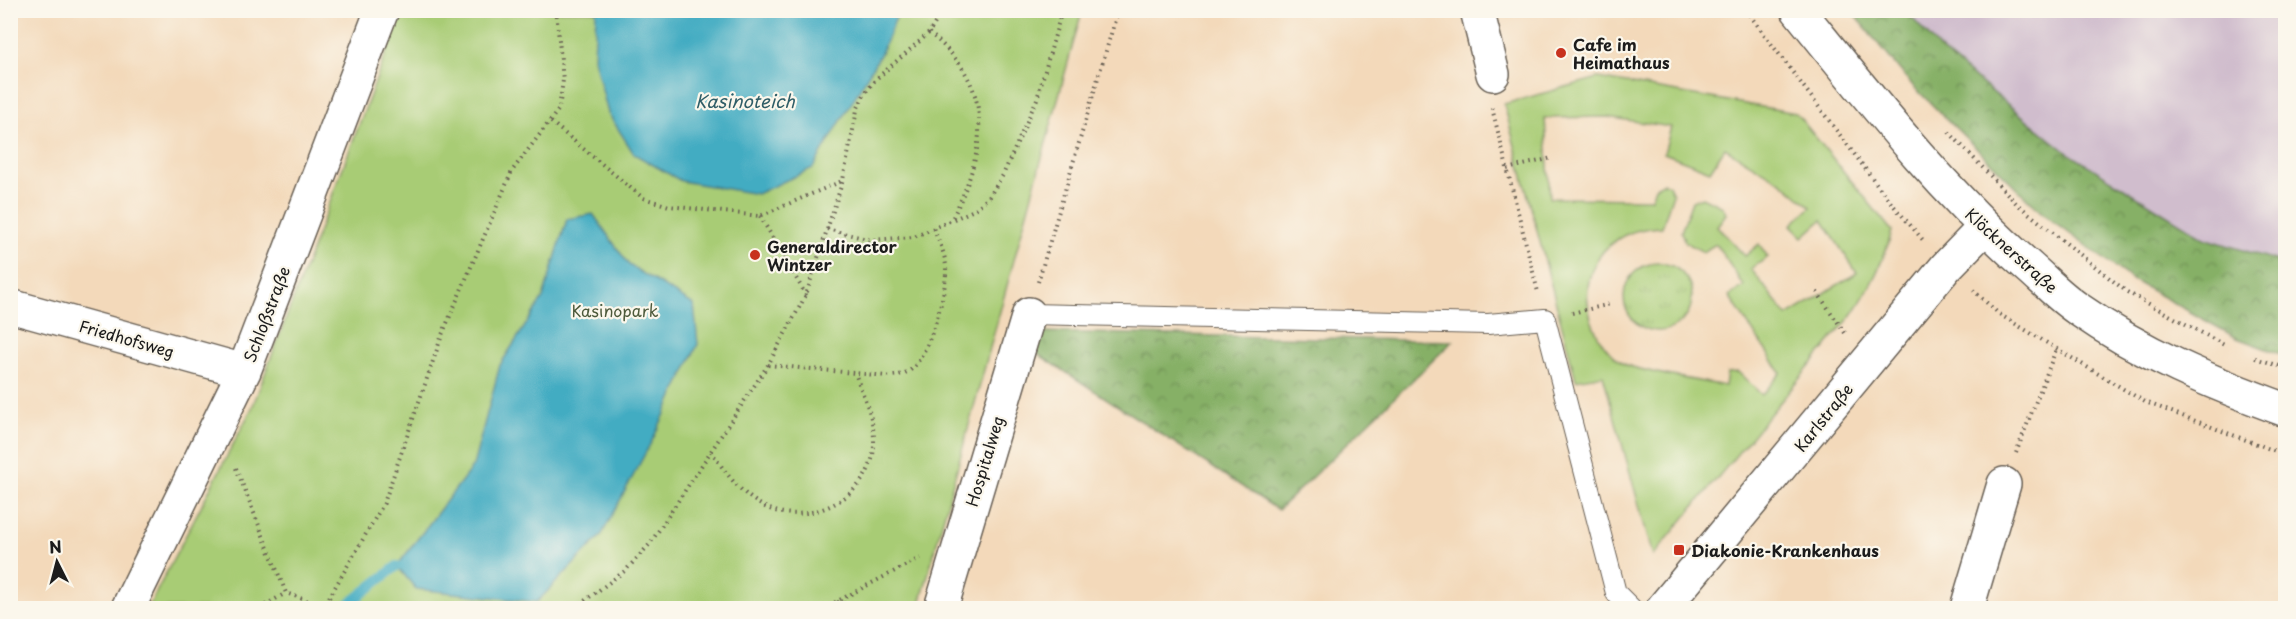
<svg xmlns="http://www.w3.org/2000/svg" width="2296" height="619" viewBox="0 0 2296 619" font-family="'Playpen Sans',sans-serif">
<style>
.industrial{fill:#d0bdcd}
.grass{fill:url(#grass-tufts);stroke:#627448;stroke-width:1.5}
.forest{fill:url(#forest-crowns);stroke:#516641;stroke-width:1.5}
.park{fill:#a8cc75;stroke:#627448;stroke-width:1.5;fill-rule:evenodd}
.water{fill:#43acc2;stroke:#30646f;stroke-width:1.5}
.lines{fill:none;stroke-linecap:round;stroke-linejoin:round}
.stream{stroke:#43acc2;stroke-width:10}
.lane-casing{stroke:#675e53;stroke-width:22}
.street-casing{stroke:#675e53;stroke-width:36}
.secondary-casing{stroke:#675e53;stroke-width:36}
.path{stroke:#675e53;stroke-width:4;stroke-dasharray:1.5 4.5;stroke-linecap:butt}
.lane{stroke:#fff;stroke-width:20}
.street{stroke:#fff;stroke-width:33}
.secondary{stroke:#fff;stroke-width:33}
.poi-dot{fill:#c8321e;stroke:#fbf7ec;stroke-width:2}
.labels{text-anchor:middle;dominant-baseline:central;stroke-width:4.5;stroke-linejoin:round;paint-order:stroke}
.poi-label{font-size:16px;font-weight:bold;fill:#1c1c1c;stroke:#fbf7ec;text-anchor:start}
.street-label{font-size:16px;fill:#1c1c1c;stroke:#fbf7ec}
.park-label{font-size:16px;fill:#4d5a3b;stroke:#fbf7ec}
.water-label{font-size:18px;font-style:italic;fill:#2e5d67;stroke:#fbf7ec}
</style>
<defs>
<pattern id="grass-tufts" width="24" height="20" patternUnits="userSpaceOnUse" patternTransform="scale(1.5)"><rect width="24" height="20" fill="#a8cc75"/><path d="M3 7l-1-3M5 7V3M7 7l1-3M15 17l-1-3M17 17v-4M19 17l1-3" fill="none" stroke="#90af65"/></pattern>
<pattern id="forest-crowns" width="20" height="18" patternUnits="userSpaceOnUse" patternTransform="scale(1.5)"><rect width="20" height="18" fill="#86b066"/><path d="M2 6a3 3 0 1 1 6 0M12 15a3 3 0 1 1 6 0" fill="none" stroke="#6d8e53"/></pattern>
</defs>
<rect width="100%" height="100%" fill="#fbf7ec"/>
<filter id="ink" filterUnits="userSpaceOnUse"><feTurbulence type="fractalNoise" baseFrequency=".0167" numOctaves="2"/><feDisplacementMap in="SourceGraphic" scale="12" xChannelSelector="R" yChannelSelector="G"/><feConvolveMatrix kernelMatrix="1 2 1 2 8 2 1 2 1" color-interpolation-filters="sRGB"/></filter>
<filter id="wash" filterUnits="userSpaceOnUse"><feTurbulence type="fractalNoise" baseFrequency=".008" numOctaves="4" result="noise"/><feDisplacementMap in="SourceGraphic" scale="24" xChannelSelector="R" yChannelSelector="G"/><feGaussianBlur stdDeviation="1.35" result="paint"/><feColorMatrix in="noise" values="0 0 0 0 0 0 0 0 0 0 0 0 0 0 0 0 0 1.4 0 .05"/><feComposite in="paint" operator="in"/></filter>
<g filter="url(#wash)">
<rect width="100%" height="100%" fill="#f3d9ba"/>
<path class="industrial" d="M1906,11H2285V263L2204,238L2068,153L1943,52Z"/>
<path class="grass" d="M1624 297a34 34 0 1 1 68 0a34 34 0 1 1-68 0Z"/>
<path class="forest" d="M1851,11H1906L1943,52L2068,153L2204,238L2285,263V356L2237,338L2134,281L2043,214L1913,86Z
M1042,332L1453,341L1278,510L1036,353Z"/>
<path class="park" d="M402,11H1082L919,608H148L252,408Z
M1598,78L1796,113L1892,231C1883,263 1871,287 1852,315L1653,556L1603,375L1576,380L1504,104ZM1607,117L1671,127L1664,153L1710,171L1725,148L1781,182L1811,207L1791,225L1803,237L1822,220L1857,273L1787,316L1751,269L1768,257L1759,244L1745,256L1717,226L1726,214L1723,207L1702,197L1692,201L1681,232L1685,242L1703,252L1716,244L1744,286L1729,296L1781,373L1762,395L1738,372L1727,373L1725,386C1706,382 1635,371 1622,363C1582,335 1572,267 1618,239C1632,230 1647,228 1662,227L1673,194L1669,185L1663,183L1655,187L1651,199L1550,198L1545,118Z"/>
<path class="water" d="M596,11V10L899,11L880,55L813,168L757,194L681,181L634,154L608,113L594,59Z
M593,214L629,265L694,305L698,344L654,437L601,536L537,602L416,589L397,566L473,466L500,365L543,298L567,219Z"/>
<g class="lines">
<path class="stream" d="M350,603L397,566"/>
</g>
</g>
<g filter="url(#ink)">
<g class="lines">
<defs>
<path id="lane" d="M1029,314L1488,324L1545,319L1616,593L1631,608"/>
<path id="street" d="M1477,10L1493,74
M10,306L244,371
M128,608L244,371L382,10
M941,608L1029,314
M1663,608L1946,267L1984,228
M1967,608L2004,484"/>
<path id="secondary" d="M1798,10C1871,100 1942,191 2029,267C2045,281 2060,297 2078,309C2142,354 2212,383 2286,410"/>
</defs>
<use href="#lane" class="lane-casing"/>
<use href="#street" class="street-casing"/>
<use href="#secondary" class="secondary-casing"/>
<path class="path" d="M1746,10L1888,199L1923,240
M929,33C998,87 986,150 952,219
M1492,108L1538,292
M551,122L643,198L669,206L760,216L842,181
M1949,132L2017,204L2127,292L2226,346
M1507,169L1552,158
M760,216L806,295
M827,229L871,240L914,237L974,210L989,197L1003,175L1037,99L1062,10
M1038,282L1116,17L1124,10
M1973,290L1999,314L2145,402L2286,455
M1817,292L1845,333
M1572,313L1611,304
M2255,358L2286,368
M768,365L887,376C895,376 902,375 909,371C928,359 946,294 946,272C947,257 939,241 933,228
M711,451C725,472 741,495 765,507C809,529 874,495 874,444C875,419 863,396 855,373
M2016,453L2057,347
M236,468L286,593L328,608
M837,602L865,608
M260,608L286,593
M323,608L384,503L442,335L512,171L559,109L563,80L556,10
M575,608L626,570L649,545L768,365L806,295L843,180L857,110L865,93L876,79L929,33L943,10
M824,608L920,558"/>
<use href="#lane" class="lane"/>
<use href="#street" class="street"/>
<use href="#secondary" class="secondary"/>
</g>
</g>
<g class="poi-dot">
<circle cx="1561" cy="53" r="6"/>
<circle cx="755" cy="255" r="6"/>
<rect x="1673" y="544" width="12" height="12" rx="3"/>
</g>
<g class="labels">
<g class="poi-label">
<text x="1573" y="44">Cafe im<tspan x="1573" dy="18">Heimathaus</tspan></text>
<text x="767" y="246">Generaldirector<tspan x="767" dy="18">Wintzer</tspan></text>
<text x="1691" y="550">Diakonie-Krankenhaus</text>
</g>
<g class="street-label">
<text transform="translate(2012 250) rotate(42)">Klöcknerstraße</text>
<text transform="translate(266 314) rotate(-69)">Schloßstraße</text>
<text transform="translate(127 338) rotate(16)">Friedhofsweg</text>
<text transform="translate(1823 417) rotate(-51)">Karlstraße</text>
<text transform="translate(984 461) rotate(-73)">Hospitalweg</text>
</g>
<g class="park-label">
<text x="615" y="310">Kasinopark</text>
</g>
<g class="water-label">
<text x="745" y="100">Kasinoteich</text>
</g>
</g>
<rect width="2296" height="619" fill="none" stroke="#fbf7ec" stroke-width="36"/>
<g transform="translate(57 562) rotate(354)" stroke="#fbf7ec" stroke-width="4.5" paint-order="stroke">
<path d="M0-4.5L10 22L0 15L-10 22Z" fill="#1c1c1c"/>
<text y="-9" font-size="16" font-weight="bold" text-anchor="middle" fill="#1c1c1c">N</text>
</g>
</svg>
